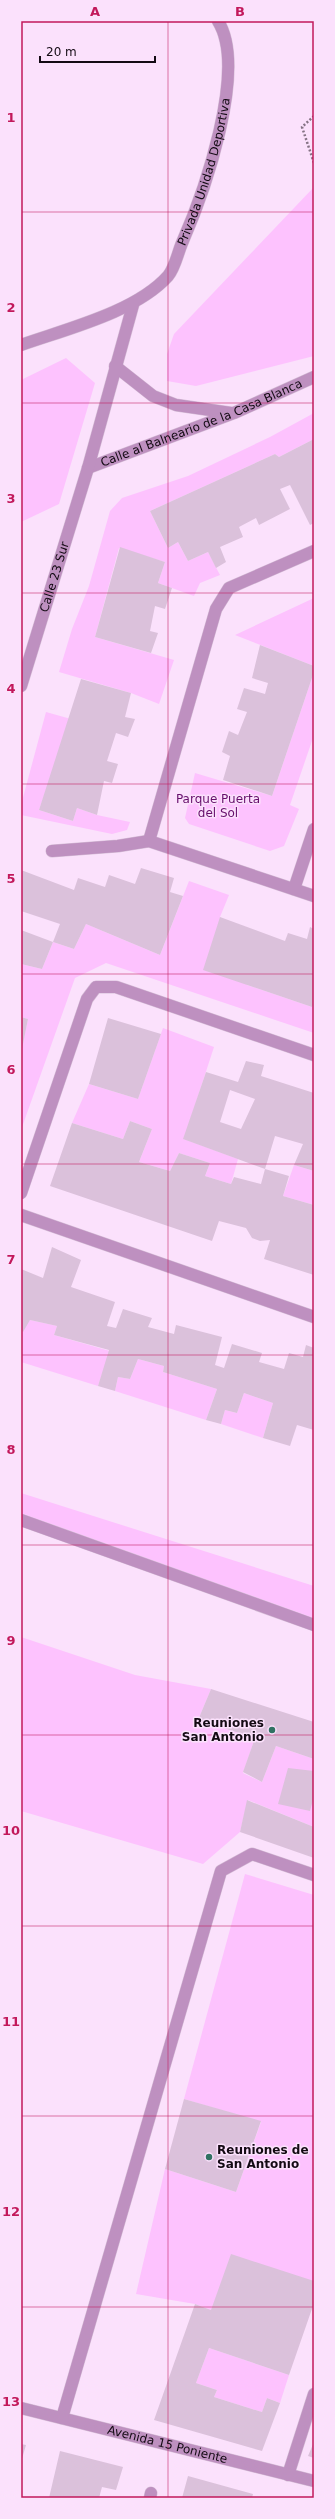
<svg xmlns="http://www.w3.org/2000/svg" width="335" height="2519" viewBox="0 0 335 2519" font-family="'DejaVu Sans',sans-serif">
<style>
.green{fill:#fdc2fe}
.building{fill:#dbc1db;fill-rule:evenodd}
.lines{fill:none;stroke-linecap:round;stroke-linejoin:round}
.service-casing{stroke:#d6bfd7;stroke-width:13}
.minor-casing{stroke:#d6bfd7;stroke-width:13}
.path{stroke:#857385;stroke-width:2.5;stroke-dasharray:2 2;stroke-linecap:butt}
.service{stroke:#be90c0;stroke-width:12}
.minor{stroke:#be90c0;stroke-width:12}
.grid{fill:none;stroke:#c2185b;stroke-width:1;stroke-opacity:0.55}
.poi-dot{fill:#307262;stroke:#fbe1fc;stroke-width:1.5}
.labels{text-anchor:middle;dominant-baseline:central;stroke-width:3;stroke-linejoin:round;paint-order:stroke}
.street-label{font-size:12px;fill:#130a13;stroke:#fbe1fc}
.park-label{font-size:12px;fill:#660e6b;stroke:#fbe1fc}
.poi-label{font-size:12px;font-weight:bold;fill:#130a13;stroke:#fbe1fc;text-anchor:end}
.neatline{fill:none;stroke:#c2185b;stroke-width:1.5}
.grid-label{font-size:13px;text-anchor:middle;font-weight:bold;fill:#c2185b}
</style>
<rect width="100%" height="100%" fill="#fbe1fc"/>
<path class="green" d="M314,187V356L196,386L167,381V354L174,334Z
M66,358L95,383L59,504L21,522V380Z
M314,413V439L279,457L275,454L150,511L168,548L178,542L188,561L208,552L220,575L200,583L194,596L158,583L165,562L119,548L95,637L174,660L159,704L131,693L59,672L72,629L89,586L110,511L122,498L188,476L270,437Z
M314,598V666L235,635Z
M314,672V735L290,805L299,809L284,846L270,851L189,824L185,818L195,773L272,796Z
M46,712L71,719L39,810L73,821L77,808L97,815L130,822L127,830L112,834L21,815V805Z
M189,881L229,895L220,917L247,985L312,1007L314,1003V1033L106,963L75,978L21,1130V1052L28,1019L21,1017V964L42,969L53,942L74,949L86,924L160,955Z
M163,1028L214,1047L184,1139L238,1159L231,1184L205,1176L210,1163L179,1153L170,1171L139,1162L152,1129L130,1121L123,1139L72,1123L89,1084L138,1099Z
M294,1165L314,1171V1205L283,1196Z
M30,1320L57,1326L54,1335L110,1351L98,1386L21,1362V1331Z
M138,1359L164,1366L163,1372L217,1389L206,1420L115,1391L118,1377L130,1379Z
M244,1393L273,1403L263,1438L221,1424L225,1410L237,1413Z
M21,1493L314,1586V1620L21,1520Z
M21,1637L135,1675L211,1689L198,1720L255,1738L243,1773L262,1782L276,1746L314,1759V1827L248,1800L240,1832L203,1864L21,1811Z
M245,1874L314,1895V2281L211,2310L195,2304L136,2294L165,2169L236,2192L261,2122L184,2099Z
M209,2348L289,2375L280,2403L267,2398L262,2412L214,2397L217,2390L196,2383Z"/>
<path class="building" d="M314,439V523L310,525L290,485L280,489L290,509L259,525L256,518L239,527L243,537L220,547L226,562L216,568L208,552L188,561L178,542L168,548L150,511L275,454L279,457Z
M120,547L165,562L158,583L172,588L165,609L155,606L150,631L158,633L151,653L95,637Z
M260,645L314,666V672L272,796L223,780L230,756L222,752L229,731L238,735L247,712L237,709L244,688L265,694L268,683L252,678Z
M81,679L131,693L125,717L135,719L128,737L116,733L107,761L118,764L112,783L104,781L97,815L77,808L73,821L39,810Z
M141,868L174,878L170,892L183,896L160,955L86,924L74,949L53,942L60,924L21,911V870L74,890L78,878L105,887L109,875L135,884Z
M220,917L285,941L288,933L307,939L310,927L314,929V1003L312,1007L203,970Z
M21,930L53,942L42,969L21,964Z
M21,1017L28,1019L22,1049H21Z
M108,1018L161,1034L138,1099L89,1084Z
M246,1061L264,1065L261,1076L314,1093V1171L294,1165L303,1144L275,1136L265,1169L183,1139L206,1072L238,1082ZM230,1090L255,1099L241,1129L220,1122Z
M130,1121L152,1129L139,1162L170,1171L179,1153L210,1163L205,1176L231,1184L234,1177L261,1184L265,1169L289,1176L283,1196L314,1205V1275L264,1259L270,1240L260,1241L252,1238L246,1228L219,1221L212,1241L50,1186L72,1123L123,1139Z
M52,1247L81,1260L71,1287L115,1302L107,1326L116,1328L123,1309L152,1318L148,1327L174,1334L176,1325L222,1337L215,1365L224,1368L232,1344L262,1353L259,1362L284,1369L289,1353L303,1357L306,1345L314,1348V1430L297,1425L290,1446L263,1438L273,1403L244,1393L237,1413L225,1410L221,1424L206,1420L217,1389L163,1372L164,1366L138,1359L130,1379L118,1377L115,1391L98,1386L109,1350L54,1335L57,1326L30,1320L23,1332L21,1331V1269L43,1278Z
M211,1689L314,1722V1759L276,1746L262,1782L243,1772L255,1738L198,1720Z
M288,1768L314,1771V1796L310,1811L278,1804Z
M247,1800L314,1827V1858L240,1832Z
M184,2099L261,2121L236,2192L165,2169Z
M231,2254L314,2281V2303L289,2375L209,2348L196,2383L217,2390L214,2397L262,2412L267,2398L280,2403L262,2451L154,2420L195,2304L211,2310Z
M314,2442V2458L308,2456Z
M21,2444L26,2445L21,2462Z
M60,2451L123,2467L116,2490L102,2487L99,2498H49Z
M188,2476L253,2494L252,2498H182Z"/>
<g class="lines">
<defs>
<path id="service" d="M21,1520L314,1625
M288,2475L314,2394"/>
<g id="minor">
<path id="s1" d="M21,345C66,329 136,312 168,276C175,268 178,252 182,243C204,193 248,69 218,21"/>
<path d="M115,366L153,396L176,405L231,413"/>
<path id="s2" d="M88,468L234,413L314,377"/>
<path id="s3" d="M21,686L88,468L133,305"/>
<path d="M149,841L216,609L229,588L314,551"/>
<path d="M52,851L118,846L149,841L314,896"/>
<path d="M294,889L314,829"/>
<path d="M21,1193L87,999L96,987H116L314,1055"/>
<path d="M21,1215L314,1317"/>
<path id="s4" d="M21,2408L314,2481"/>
<path d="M62,2418L221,1871L252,1854L314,1875"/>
<path d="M150,2498L151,2493"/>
</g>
</defs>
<use href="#service" class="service-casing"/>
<use href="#minor" class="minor-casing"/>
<path class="path" d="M314,116L302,127L314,163"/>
<use href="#service" class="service"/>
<use href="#minor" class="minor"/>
</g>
<path class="grid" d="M168,21V2498M21,212H314M21,403H314M21,593H314M21,784H314M21,974H314M21,1164H314M21,1355H314M21,1545H314M21,1735H314M21,1926H314M21,2116H314M21,2307H314"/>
<g class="poi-dot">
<circle cx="272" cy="1730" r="4"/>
<circle cx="209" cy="2157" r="4"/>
</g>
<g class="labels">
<g class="street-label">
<text stroke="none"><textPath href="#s1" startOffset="275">Privada Unidad Deportiva</textPath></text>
<text stroke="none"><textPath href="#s2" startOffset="122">Calle al Balneario de la Casa Blanca</textPath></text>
<text stroke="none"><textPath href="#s3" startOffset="114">Calle 23 Sur</textPath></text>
<text stroke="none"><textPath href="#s4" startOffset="151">Avenida 15 Poniente</textPath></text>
</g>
<g class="park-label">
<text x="218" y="799">Parque Puerta<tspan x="218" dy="14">del Sol</tspan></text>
</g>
<g class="poi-label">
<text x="264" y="1723">Reuniones<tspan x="264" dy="14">San Antonio</tspan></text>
<text x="217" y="2150" text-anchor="start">Reuniones de<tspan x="217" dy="14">San Antonio</tspan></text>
</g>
</g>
<rect width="335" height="2519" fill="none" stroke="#fbe1fc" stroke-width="44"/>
<path d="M40 56v6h115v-6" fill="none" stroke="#130a13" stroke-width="2"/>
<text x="46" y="56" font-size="12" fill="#130a13" stroke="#fbe1fc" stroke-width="3" paint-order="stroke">20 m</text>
<rect x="22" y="22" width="291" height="2475" class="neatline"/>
<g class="grid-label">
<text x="95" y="16">A</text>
<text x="240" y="16">B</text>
<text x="11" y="122">1</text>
<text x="11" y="312">2</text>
<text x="11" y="503">3</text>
<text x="11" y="693">4</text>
<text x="11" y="883">5</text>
<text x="11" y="1074">6</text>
<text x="11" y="1264">7</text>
<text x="11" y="1454">8</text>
<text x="11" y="1645">9</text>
<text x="11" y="1835">10</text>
<text x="11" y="2026">11</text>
<text x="11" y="2216">12</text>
<text x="11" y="2406">13</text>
</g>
</svg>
